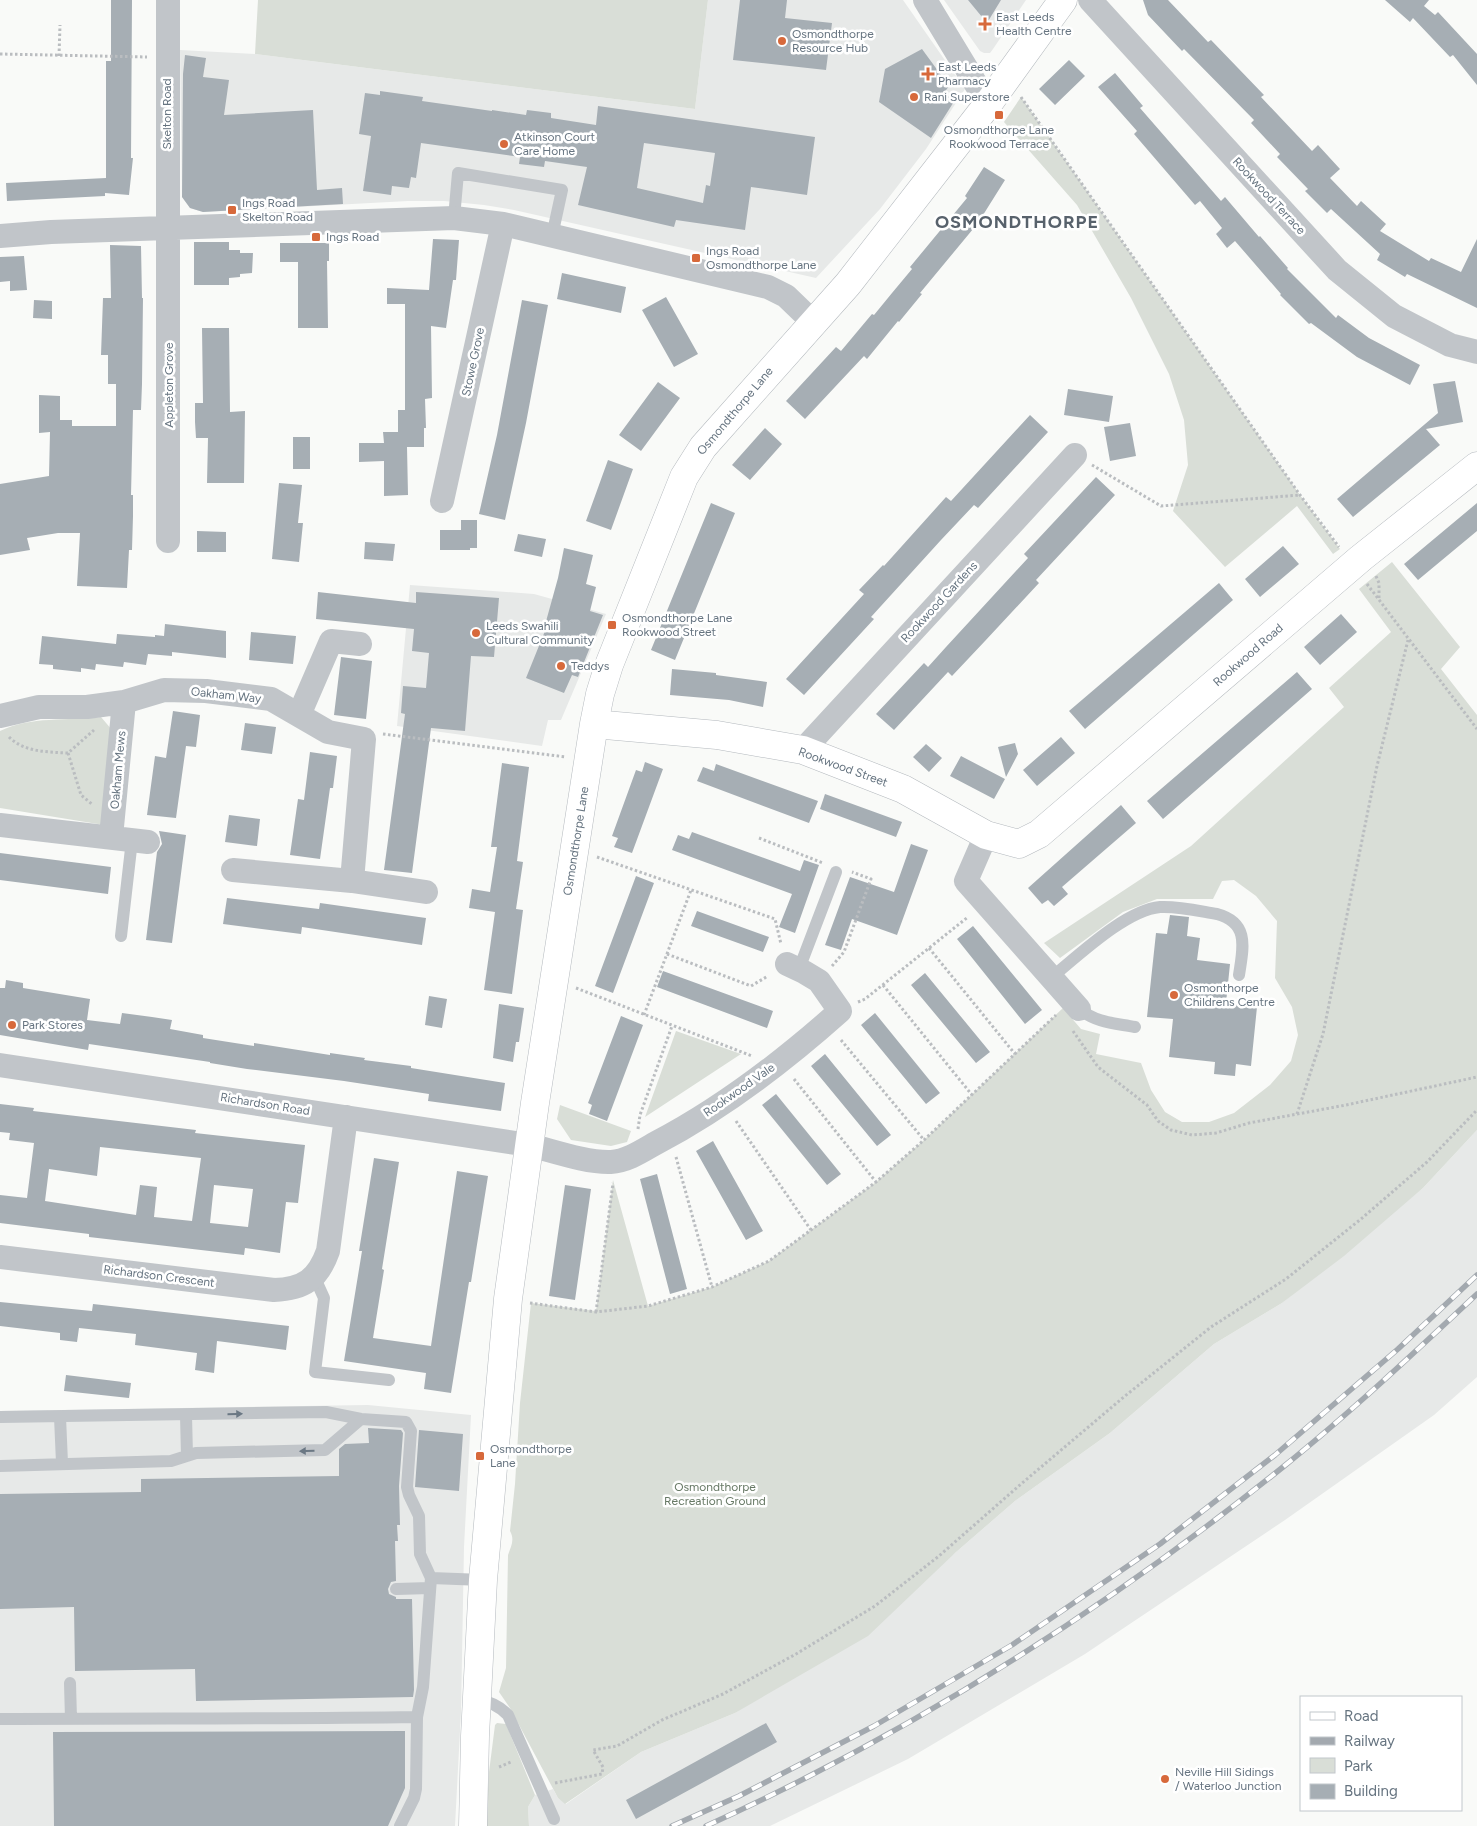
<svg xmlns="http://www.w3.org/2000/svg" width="1477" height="1826" viewBox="0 0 1477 1826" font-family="Figtree,sans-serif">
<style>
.built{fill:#e7e9e8}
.green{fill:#d9ded7}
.building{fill:#a6aeb4;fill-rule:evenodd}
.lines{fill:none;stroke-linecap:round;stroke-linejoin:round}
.secondary-casing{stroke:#b4b9be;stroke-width:29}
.path{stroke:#babdc0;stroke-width:3;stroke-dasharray:2.5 2.5;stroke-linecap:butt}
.lane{stroke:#c1c5c9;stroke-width:12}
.street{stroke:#c1c5c9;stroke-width:24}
.secondary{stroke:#fff;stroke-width:28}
.rail-casing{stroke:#a3a9af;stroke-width:5.5}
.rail{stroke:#fff;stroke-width:4;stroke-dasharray:11;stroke-linecap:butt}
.oneway{fill:#6b7884}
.poi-dot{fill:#d7693b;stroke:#fff;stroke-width:2}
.labels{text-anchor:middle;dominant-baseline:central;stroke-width:5;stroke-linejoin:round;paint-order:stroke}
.poi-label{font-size:12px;fill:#667480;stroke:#fff;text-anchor:start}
.street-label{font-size:12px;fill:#667480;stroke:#fff}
.park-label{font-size:12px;fill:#677965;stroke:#fff}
.district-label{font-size:18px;font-weight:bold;letter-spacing:1px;fill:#58626c;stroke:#fff}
</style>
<rect width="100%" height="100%" fill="#f9faf8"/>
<path class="built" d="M708,0H903L965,89L926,149L880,209L816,278L514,210L484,205L444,201H408L203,212L190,208L182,197L180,50L255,54L695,109Z
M944,0H1026L993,49L990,53H984L980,51Z
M410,585L534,594L606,614L561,720H548L542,746L397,726Z
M1477,1130V1377L1434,1415L1285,1520L1085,1654L908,1759L770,1826H529L528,1807L535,1795L553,1789L558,1798L566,1804L641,1752L735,1713L955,1553L1015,1501L1110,1433L1214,1344L1282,1303L1423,1188Z
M368,1405L471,1415L464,1547L461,1712L455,1826H0V1411Z"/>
<path class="green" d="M258,0H708L695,109L255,54Z
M1021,97L1300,495L1340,549L1333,554L1297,506L1225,567L1173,511L1188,465L1184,420L1169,374L1131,298L1077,205L1004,122Z
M1392,562L1460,647L1441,669L1477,715V1130L1423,1188L1344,1256L1282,1303L1214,1344L1110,1433L1015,1501L955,1553L868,1636L735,1713L641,1752L565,1804L558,1798L510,1708L499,1692L506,1668L508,1555C511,1546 515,1540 510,1531L515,1484L520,1403L531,1303L596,1311L613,1180L648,1306L712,1287L769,1261L876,1182L924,1140L1063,1008L1081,1029L1100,1034L1096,1054L1141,1063L1151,1090L1165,1112L1182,1122H1209L1234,1113L1270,1085L1291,1061L1298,1035L1292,1007L1275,978L1277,921L1256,896L1234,880L1222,881L1213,899H1157L1123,912L1060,958L1044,943L1191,846L1344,707L1329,688L1391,632L1359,589Z
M101,717L112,730L104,825L0,808V731C31,716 67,721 101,717Z
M676,1031L741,1054L645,1117Z
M560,1105L631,1131L627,1142L611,1146L571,1140L557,1119Z
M497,1723L506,1724L535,1795L528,1807L529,1826H486L489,1772L495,1725Z"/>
<path class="building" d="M111,0H132L131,158H133L129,195L105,193V196L7,201L6,183L106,178V61H111Z
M740,0H787L785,18L832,23L826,70L733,60Z
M968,0H1001L987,23Z
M1143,0H1168L1208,42L1211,40L1264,95L1261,97L1312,151L1318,145L1340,169L1330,178L1357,206L1361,201L1386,224L1380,231L1429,261L1431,258L1461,272L1477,239V308L1407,274L1405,277L1377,260L1380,254L1331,209L1327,213L1305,191L1308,189L1277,157L1280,154L1251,123L1254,120L1184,49L1182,51L1148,15Z
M1385,0H1429L1424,6L1435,15L1438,12L1477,54V85L1453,55L1450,57L1413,18L1410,22Z
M922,49L949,86L944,93L955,100L931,138L879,102L885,69Z
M185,55L206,58L203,77L229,80L224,115L313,110L317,190L342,188L343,204L203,212L190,208L182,197L183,74Z
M1069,60L1085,76L1055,105L1039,89Z
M1115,73L1143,106L1140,108L1221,201L1225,197L1259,237L1260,236L1288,268L1287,269L1336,318L1338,315L1369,338L1420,365L1410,385L1357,357L1311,323L1309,324L1280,295L1281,294L1235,241L1227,248L1216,234L1222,228L1200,201L1195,205L1134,134L1137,131L1098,87Z
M380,91L423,97L422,101L492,111V110L526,115L527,110L551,113V118L596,125L598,106L815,137L807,195L751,187L745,230L676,220L674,227L578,205L587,167L545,161L544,167L519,164L520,157L421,143L416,178L411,177L409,188L392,186L391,195L363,191L371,136L359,134L365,93L380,95ZM644,143L715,153L710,186L706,185L703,203L637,188Z
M984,167L1005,180L978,223L920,293L922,294L899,322L898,321L867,359L864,356L805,419L786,401L836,347L841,351L872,314L874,315L892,293L912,269L910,267L967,198L965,196Z
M433,239L459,240L456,280H453L446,328L431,326L432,398L425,399L426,428H424V447H407L408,495L384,496V461L359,462V443H384L383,432H398V410H405V304H387V288L429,290Z
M194,242H229V250H240V253H253L252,273L240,274V277L229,278V285H194Z
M280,243H329V261H327L328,328H298V262H280Z
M110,245L141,246L142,298H143L142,384L141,410H133L131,495H133V516L132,550H129L127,588L77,586L80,533H58L27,538L30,550L0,555V484L49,476L50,432L39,433V395L60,396V420H72V426H116V384H108V355H101L103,298H111Z
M24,256L27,290L10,291V281L0,282V257Z
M562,273L626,287L621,313L557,299Z
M666,297L698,354L674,367L642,310Z
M34,300L52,301V319L33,318Z
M522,300L548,305L526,423L505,520L479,514L497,435Z
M202,328H229L230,412L245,411L244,483H207L208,438H196L195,422V403H203Z
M1455,381L1463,422L1426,429L1440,445L1353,517L1337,499L1438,413L1433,384Z
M658,382L680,398L641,451L619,435Z
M1068,389L1113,396L1109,422L1064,415Z
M1030,415L1048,432L978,508L974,505L941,540L871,617L874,619L804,695L786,679L864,594L859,590L883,565L884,566L946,497L951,501Z
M1130,423L1136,456L1110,461L1104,427Z
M765,428L782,444L750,480L732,465Z
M293,437H310V469H293Z
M608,460L633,469L611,530L586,521Z
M1096,477L1115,495L1036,580L1039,583L985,641L952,676L948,672L894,730L876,714L924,663L928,667L946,647L1028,558L1024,554Z
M279,483L302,485L298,523H303L299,562L272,559Z
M711,503L735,513L675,660L651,650Z
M1477,503V531L1418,580L1404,564Z
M461,520H477V548H470V550H440V530H461Z
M197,531L226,532V552H197Z
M518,534L546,539L542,557L514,551Z
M365,542L395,544L393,561L364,559Z
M1283,546L1299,564L1260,597L1245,579Z
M564,548L593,555L586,584L596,587L590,611L603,615L578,677L572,675L564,693L526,678L547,626L545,625L558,578Z
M1219,583L1233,600L1085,729L1069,711Z
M318,592L416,603V592L499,598L494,657L471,656L465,731L431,728L412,873L384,870L405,714L401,713L403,686L426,688L429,653L412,651L414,629L316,619Z
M1341,614L1357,632L1320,665L1304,647Z
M165,624L226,631V658L172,652V656L148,654L146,665L124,662L123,667L96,664L95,670L81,668V672L53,669V665L39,664L42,636L116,644L117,634L155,637V635L164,636Z
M251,632L296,636L293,664L249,660Z
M341,657L372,661L366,719L334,715Z
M672,669L716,673V675L767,682L763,707L729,700L670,695Z
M1297,672L1312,689L1163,819L1147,801Z
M173,711L200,715L196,747L186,746L176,818L147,815L155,756L166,758Z
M245,723L276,727L272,754L241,750Z
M1061,737L1075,753L1037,786L1023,770Z
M1015,743L1018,754L1006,777L998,747Z
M926,744L942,758L929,772L913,757Z
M310,752L337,756L333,788H330L320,859L290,855L298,799L304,800Z
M961,756L1005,779L994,799L950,776Z
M645,762L663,769L632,853L614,847L618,838L612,836L636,770L642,772Z
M502,763L529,767L517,861L523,862L516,909L523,910L512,994L484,990L495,912L469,908L472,889L490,892L497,847H491Z
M716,764L818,801L809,823L697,781L703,767L714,771Z
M825,794L902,822L896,837L820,809Z
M1121,805L1136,823L1062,887L1068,894L1054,906L1048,900L1042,904L1028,888Z
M229,815L260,819L257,846L225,842Z
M159,831L186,835L172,943L146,940L157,852L162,844Z
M692,832L800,871L804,860L819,865L795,933L779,927L792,894L672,850L678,835L689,839Z
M911,844L928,850L897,935L852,919L841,950L825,945L850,877L894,892Z
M0,853L111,867L108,894L0,880Z
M636,876L654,883L613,993L595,986Z
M227,898L319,909L320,903L426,918L422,945L302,927L301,934L223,924Z
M697,911L769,937L763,952L691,926Z
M1170,915L1189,917L1187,936L1200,938L1197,960L1230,964L1226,1003L1257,1007L1251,1066L1236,1064L1235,1076L1214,1074L1215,1062L1169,1057L1173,1019L1147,1017L1156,933L1167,934Z
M973,926L1042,1010L1025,1024L957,939Z
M663,971L773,1011L767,1028L657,987Z
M925,973L990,1052L976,1063L911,985Z
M6,980L23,983V988L90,999L87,1020L120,1024L122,1013L152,1017L172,1020L170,1029L203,1035V1038L254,1046V1043L330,1055V1053L365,1058L364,1060L411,1066V1068L505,1083L501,1111L428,1101L429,1094L344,1081L247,1069L210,1063V1062L89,1044L88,1050L0,1035V988H5Z
M429,996L447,999L442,1028L425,1025Z
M499,1004L524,1008L519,1042H516L513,1062L493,1058Z
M875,1013L940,1093L926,1104L861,1025Z
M621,1016L643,1025L607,1121L589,1114L592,1105L588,1103Z
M825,1054L891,1135L877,1146L811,1066Z
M776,1094L841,1174L827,1185L762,1105Z
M0,1104L34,1108L33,1111L196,1130L195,1133L305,1145L298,1203L286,1202L280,1253L245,1248L244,1255L89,1237V1234L0,1223V1195L27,1198L34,1143L9,1140L10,1133L0,1132ZM100,1147L201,1158L192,1221L154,1217L157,1187L140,1185L136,1215L45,1201L49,1169L97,1176ZM214,1185L253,1189L248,1227L210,1223Z
M713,1141L763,1231L746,1240L696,1151Z
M374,1158L399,1162L382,1269L384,1270L373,1338L431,1346L457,1171L488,1176L471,1282H469L451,1393L424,1389L426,1373L344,1361L362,1251H359Z
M657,1174L687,1289L670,1294L640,1179Z
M565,1185L591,1189L575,1300L549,1296Z
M0,1302L92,1311L93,1304L289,1326L286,1350L217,1341L214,1373L195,1370L197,1353L135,1345L136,1334L79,1328L77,1342L60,1340V1333L0,1326Z
M66,1375L131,1383L129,1398L64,1391Z
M368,1428L401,1430L403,1433L399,1486L400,1525H397L398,1541H395L396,1581L391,1582L388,1589L389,1594L396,1597V1599H412L414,1690L413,1697L196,1701L195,1669L75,1671L74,1607L0,1609V1494L141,1492V1479L339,1476V1449L345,1444L369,1443Z
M419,1430L463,1434L459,1491L415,1487Z
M766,1723L777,1742L636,1819L626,1800Z
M405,1731V1788L388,1826H54L53,1732Z"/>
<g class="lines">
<defs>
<path id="secondary" d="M594,724L717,735L803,750L903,789L986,835L1019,844L1039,834L1361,558L1477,466
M473,1826L475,1736L483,1580L508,1299L535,1103L594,724L600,694L609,665L684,477L703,447L848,284L988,104L1063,0"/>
</defs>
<use href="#secondary" class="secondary-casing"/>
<path class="path" d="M0,54L147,57
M59,56L60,25
M1021,97L1300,495L1339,547
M1092,465L1161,506L1300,495
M1376,576L1379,583V599
M1367,584L1477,729
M383,734L566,757
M9,737C24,752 47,752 68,753L94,730
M68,753L81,795L93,805
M759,838L823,863
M597,857L775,919L781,944
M929,948L1015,1054
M667,954L751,986L768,976
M832,966L844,952L871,879L852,872
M883,985L972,1095
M576,988L752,1056
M858,1002L865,999L968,917
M644,1015L691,890
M1073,1031L1098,1067L1147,1105L1158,1121L1171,1130L1192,1135L1216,1133L1249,1123L1346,1105L1477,1077
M841,1040L924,1140
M794,1079L876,1182
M1297,1114L1323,1034L1377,766L1408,640
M736,1121L811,1230
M638,1129L640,1115L672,1026
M676,1157L712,1287
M530,1303L596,1312L648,1306L712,1287L769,1261L876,1182L924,1140L1056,1015
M596,1312L613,1183
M499,1767L511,1762
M555,1783L602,1774L603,1767L593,1750L617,1746L662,1720L723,1694L796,1654L875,1606L939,1556L1021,1484L1125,1396L1211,1327L1286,1279L1361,1219L1427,1162L1477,1110"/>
<path class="lane" d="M454,218L458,173L562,190L552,236
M121,936L132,840
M799,969L836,872
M1052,977C1079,955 1126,910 1160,907C1179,906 1199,911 1217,914C1250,923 1243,948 1239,975
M1079,1009C1097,1023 1114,1023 1135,1027
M314,1276L324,1298L315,1372L389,1380
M186,1415L187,1456
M0,1417L326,1412L361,1419L406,1422L411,1431L407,1487L409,1495L419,1516L420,1554L431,1578L423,1687L417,1717L416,1789L414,1798L400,1826
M60,1417L62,1463
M0,1466L171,1461L196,1453L325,1450L361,1419
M431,1578L483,1580
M396,1589L430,1588
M70,1683L71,1719
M477,1700C490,1702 498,1705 508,1715L554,1819
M0,1719C139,1718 278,1719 417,1717"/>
<path class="street" d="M168,0V541
M925,0L988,104
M1090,0L1337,270L1394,316L1450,345L1477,352
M0,236L51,232L454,218L503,224L768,287L786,296L813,322
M442,501L503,224
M299,715L331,641L360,644
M0,716L39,707H87L124,702L164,690L206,691L271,699L328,732L364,739L352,881
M803,750L1075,455
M0,825L148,842
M986,835L966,881L1079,1009
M111,837L124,702
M233,870L352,881L426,892
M0,1065L529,1145C553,1151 587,1163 611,1162C627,1161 642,1151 656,1143C723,1108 784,1061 840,1011L819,981L804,972L787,964
M0,1257L274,1290C304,1289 318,1279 328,1251L346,1117"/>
<use href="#secondary" class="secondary"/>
<defs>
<path id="rail" d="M672,1826L739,1796L874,1726L1012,1645L1160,1544L1275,1455L1398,1349L1477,1275
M706,1826C913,1732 1106,1609 1283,1467C1350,1413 1414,1353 1477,1294"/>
</defs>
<use href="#rail" class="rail-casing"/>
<use href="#rail" class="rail"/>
</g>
<defs><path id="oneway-solid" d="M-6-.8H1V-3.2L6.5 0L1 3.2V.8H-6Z" transform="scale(1.25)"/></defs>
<g class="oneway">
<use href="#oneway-solid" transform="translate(235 1414) rotate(-1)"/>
<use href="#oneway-solid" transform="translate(307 1451) rotate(179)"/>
</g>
<g class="poi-dot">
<path d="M982.5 16.5h5v5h5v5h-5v5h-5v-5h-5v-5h5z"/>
<circle cx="782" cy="41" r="5"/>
<path d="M925.5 66.5h5v5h5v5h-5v5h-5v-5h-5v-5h5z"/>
<circle cx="914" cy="97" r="5"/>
<rect x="994" y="110" width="10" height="10" rx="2.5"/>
<circle cx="504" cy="144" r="5"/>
<rect x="227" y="205" width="10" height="10" rx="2.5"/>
<rect x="311" y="232" width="10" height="10" rx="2.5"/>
<rect x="691" y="253" width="10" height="10" rx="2.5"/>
<rect x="607" y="620" width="10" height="10" rx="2.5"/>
<circle cx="476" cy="633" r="5"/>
<circle cx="561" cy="666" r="5"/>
<circle cx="1174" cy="995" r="5"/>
<circle cx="12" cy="1025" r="5"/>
<rect x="475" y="1451" width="10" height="10" rx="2.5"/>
<circle cx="1165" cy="1779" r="5"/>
</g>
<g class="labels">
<g class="poi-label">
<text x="996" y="17">East Leeds<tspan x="996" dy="14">Health Centre</tspan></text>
<text x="792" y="34">Osmondthorpe<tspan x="792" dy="14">Resource Hub</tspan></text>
<text x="938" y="67">East Leeds<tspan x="938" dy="14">Pharmacy</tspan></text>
<text x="924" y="97">Rani Superstore</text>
<text x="999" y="130" text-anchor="middle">Osmondthorpe Lane<tspan x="999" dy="14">Rookwood Terrace</tspan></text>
<text x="514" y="137">Atkinson Court<tspan x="514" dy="14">Care Home</tspan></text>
<text x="242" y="203">Ings Road<tspan x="242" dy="14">Skelton Road</tspan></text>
<text x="326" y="237">Ings Road</text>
<text x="706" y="251">Ings Road<tspan x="706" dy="14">Osmondthorpe Lane</tspan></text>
<text x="622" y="618">Osmondthorpe Lane<tspan x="622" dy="14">Rookwood Street</tspan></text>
<text x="486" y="626">Leeds Swahili<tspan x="486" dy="14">Cultural Community</tspan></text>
<text x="571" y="666">Teddys</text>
<text x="1184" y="988">Osmonthorpe<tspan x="1184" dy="14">Childrens Centre</tspan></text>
<text x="22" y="1025">Park Stores</text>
<text x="490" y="1449">Osmondthorpe<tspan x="490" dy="14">Lane</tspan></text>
<text x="1175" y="1772">Neville Hill Sidings<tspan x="1175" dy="14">/ Waterloo Junction</tspan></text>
</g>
<g class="street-label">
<text transform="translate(167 114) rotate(-90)">Skelton Road</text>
<text transform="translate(1269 196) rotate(47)">Rookwood Terrace</text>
<text transform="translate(473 362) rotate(-78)">Stowe Grove</text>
<text transform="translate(169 385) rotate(-90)">Appleton Grove</text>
<text transform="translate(735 411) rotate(-50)">Osmondthorpe Lane</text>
<text transform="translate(939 602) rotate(-47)">Rookwood Gardens</text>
<text transform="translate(1248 655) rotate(-41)">Rookwood Road</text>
<text transform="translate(226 695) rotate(6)">Oakham Way</text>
<text transform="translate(843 767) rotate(20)">Rookwood Street</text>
<text transform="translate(118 770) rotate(-85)">Oakham Mews</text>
<text transform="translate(576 841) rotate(-81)">Osmondthorpe Lane</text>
<text transform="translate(739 1090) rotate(-35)">Rookwood Vale</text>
<text transform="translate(265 1104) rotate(9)">Richardson Road</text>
<text transform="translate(159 1276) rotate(7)">Richardson Crescent</text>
</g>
<g class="park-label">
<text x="715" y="1487">Osmondthorpe<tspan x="715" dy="14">Recreation Ground</tspan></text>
</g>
<g class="district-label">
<text x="1017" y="222">OSMONDTHORPE</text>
</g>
</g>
<rect x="1300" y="1696" width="162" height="115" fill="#ffffff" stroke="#c2c7cc"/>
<rect x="1310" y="1712" width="25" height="8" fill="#ffffff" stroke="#c2c7cc"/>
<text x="1344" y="1721" font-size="15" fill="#667480">Road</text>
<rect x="1310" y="1737" width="25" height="8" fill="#a3a9af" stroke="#c2c7cc"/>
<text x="1344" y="1746" font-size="15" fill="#667480">Railway</text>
<rect x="1310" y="1758" width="25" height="15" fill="#d9ded7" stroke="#c2c7cc"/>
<text x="1344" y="1771" font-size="15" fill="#667480">Park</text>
<rect x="1310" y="1784" width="25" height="15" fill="#a6aeb4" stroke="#c2c7cc"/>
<text x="1344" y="1796" font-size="15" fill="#667480">Building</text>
</svg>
